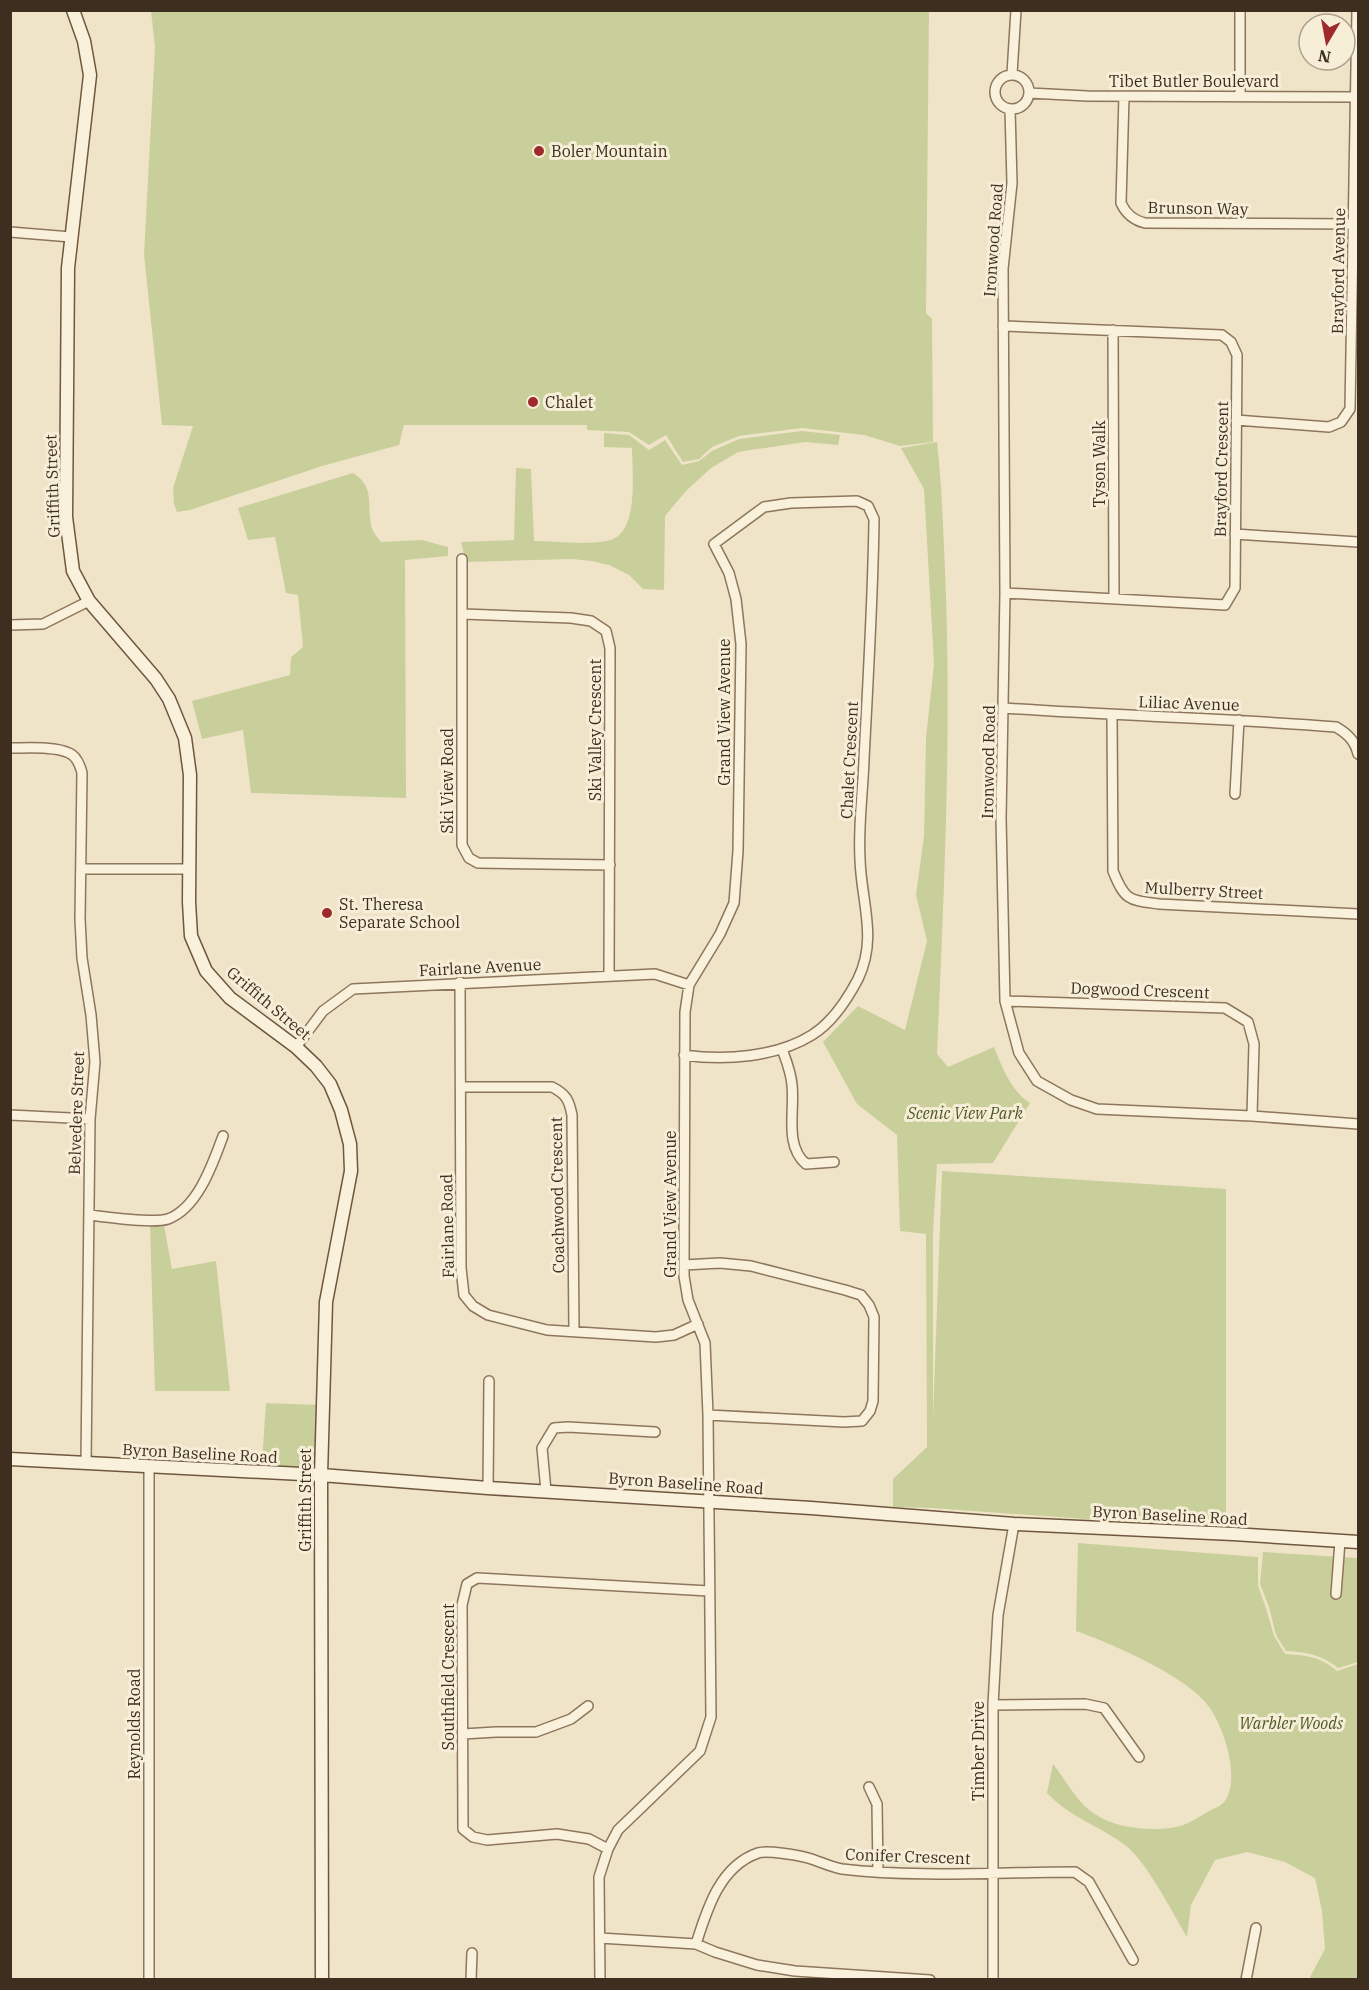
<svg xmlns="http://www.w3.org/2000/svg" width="1369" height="1990" viewBox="0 0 1369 1990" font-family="'IBM Plex Serif',serif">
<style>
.green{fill:#c9cf9b}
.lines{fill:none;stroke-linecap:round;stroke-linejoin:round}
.street-casing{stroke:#8d765c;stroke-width:12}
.secondary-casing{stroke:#6f573f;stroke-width:15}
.street{stroke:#faf1dc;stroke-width:9}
.secondary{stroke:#faf1dc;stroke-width:12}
.poi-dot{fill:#9e2a2b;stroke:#f7eed8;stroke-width:2}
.labels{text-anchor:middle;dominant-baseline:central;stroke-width:6;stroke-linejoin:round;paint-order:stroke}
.street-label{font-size:16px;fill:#3d2e20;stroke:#f7eed8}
.poi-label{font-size:16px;fill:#3d2e20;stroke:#f7eed8;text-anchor:start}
.park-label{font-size:16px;font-style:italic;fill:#4d5a26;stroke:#f7eed8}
</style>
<rect width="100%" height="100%" fill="#f0e4c8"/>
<path class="green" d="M151,11H929L926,313L932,319L933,442L900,446L864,435L802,428L739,436L712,447L699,459L683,462L666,435L649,445L629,432L587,430V425H404L399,445L322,466L190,510L177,512L174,504L173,488L193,426L162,425L144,255L155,47Z
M802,431L840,435L838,445L805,442L738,452L711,468L686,491L665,516L664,590L643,589L629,575L609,565L591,561L572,559L469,562L465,558L461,542L514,540L516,468L531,469L534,541C553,541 597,546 613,539C639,528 632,471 632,448L604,447V433L629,435L649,450L665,440L682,465L699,461L712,451L739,439Z
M937,442C942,485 943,527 945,569C952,731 944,892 937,1054L948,1067L994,1047C1002,1067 1011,1091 1030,1103L993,1163L937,1164L933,1234V1417L942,1171L1226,1189V1529L932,1508L893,1507V1479L927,1447L926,1234L900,1231L897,1135L857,1104L823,1042L858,1006L905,1030L927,941L916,895L924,836L926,738L934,664L924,489L901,448Z
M353,473C375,487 367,503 371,525C372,531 377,537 381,542L422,540L448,547V556L405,560L406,798L251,793L243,730L202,739L192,701L290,675L291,657L303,647L298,595L286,593L275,537L248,540L238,508Z
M164,1225L172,1269L216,1261L230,1391H155L150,1226Z
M266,1403L317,1405L315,1463L313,1468L309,1469L264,1467L262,1461Z
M1078,1543L1258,1557V1586L1266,1608L1274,1636L1285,1654C1306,1655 1321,1657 1337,1671L1358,1664V1979H1309L1325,1949L1322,1911L1315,1878L1285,1862L1247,1852L1215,1860L1191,1905L1187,1937C1172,1912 1147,1862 1125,1845C1100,1826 1069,1817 1047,1793L1053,1764C1066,1780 1075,1800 1093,1813C1115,1828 1149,1832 1176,1827C1187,1825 1199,1817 1209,1811C1213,1809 1221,1806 1224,1802C1242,1779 1223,1723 1206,1703C1183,1675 1111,1643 1076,1631Z
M1263,1552L1358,1558V1662L1338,1668C1322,1655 1307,1652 1286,1651L1276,1635L1269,1607L1260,1584Z"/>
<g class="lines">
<defs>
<path id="street" d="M1012,74L1016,10
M995 92a17 17 0 1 1 34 0a17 17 0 1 1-34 0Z
M1029,93L1087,96L1358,97
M1124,96L1121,203C1126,214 1133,220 1145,223L1354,224
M1240,96V10
M1010,109L1012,183L1003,269L1005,593L1001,818L1005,1001L1019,1053L1037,1081L1071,1100L1097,1109L1252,1116L1358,1124
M10,232L71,237
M1003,326L1222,335L1231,342L1237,355L1235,588L1225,605L1005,593
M1113,330L1114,598
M1236,420L1329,427L1341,422L1350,409L1357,10
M1235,534L1358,542
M462,559V845L469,858L478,863L610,865
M463,614L571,618L591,621L606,631L610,648L609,976
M10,625L43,624L89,601
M1004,708C1115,716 1226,718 1336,727C1348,734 1355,741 1358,754
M1112,715L1113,871C1125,901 1129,900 1159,904L1358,914
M10,748C27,748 55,746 69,753C76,756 80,765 82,773L80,919L82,958L91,1015L95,1062L90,1119L86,1463
M1235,794L1239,720
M82,869H190
M460,982L461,1268L464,1295L473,1306L488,1315L547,1330L656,1337L674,1335L698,1324
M1005,1001L1225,1008L1248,1022L1254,1044L1252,1116
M296,1047L323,1011L353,989L655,974L689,985
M782,1049C786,1060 791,1072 792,1085C795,1111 784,1145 806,1164L834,1162
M461,1087H552C566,1094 569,1100 572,1115L574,1331
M10,1115L90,1119
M89,1215C108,1217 152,1224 168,1219C198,1208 213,1163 223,1136
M684,1265L720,1263L751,1266L845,1290L861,1295L869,1305L874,1317L873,1401L870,1411L862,1421L844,1422L708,1415
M149,1468V1980
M488,1488L489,1381
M546,1491L542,1448L554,1428L568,1427L655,1432
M1336,1594L1340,1541
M993,1705L1085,1704L1104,1708L1139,1757
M463,1734L496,1732H536L571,1719L588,1706
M869,1787L877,1804L878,1872
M608,1849L589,1839L557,1834L487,1840L473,1837L463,1829L462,1605L467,1584L477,1578L709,1591
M600,1938L696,1944L715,1952L757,1965L795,1971L930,1980
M696,1944C707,1909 720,1866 758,1853C767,1850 797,1855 808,1858C819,1861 830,1867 842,1869C919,1878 998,1872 1075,1872L1089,1882L1133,1960
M471,1980L472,1953
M600,1980L599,1877L608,1849L618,1830L700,1751L711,1717L708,1415L705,1343L688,1300L684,1276V1265L685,1012L689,985L720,934L734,903L738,851L741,644L736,599L729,573L714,544L764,507L791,503L857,501L868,506L874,519C873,599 868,679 864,759C863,792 858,826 860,859C861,901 878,938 858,979C847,1000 833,1022 812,1035C777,1057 725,1061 684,1055
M993,1980V1705L998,1615L1014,1524
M1246,1980L1256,1928"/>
<path id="secondary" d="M73,10L84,41L90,75L68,268L66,517L73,571L89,601L156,679L169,699L185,738L190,775L189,902L191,936L206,971L230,998L296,1047L316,1066L330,1084L341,1110L350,1144L351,1171L326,1302L321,1475L322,1980
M10,1459L321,1475L488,1488L811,1508L1014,1524L1233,1534L1358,1542"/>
</defs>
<use href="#street" class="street-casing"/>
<use href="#secondary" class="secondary-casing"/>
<use href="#street" class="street"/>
<use href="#secondary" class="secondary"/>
</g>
<g class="poi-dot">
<circle cx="539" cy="151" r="6"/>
<circle cx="533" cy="402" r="6"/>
<circle cx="327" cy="913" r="6"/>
</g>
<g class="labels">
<g class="street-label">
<text x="1194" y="81">Tibet Butler Boulevard</text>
<text transform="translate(1198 208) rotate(1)">Brunson Way</text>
<text transform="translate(993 240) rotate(-86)">Ironwood Road</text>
<text transform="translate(1338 271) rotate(-89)">Brayford Avenue</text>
<text transform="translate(1099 464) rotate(-90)">Tyson Walk</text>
<text transform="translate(1221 469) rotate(-89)">Brayford Crescent</text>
<text transform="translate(52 486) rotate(-92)">Griffith Street</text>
<text transform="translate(1189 703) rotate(2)">Liliac Avenue</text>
<text transform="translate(724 712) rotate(-90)">Grand View Avenue</text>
<text transform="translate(595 730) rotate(-90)">Ski Valley Crescent</text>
<text transform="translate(849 760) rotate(-87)">Chalet Crescent</text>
<text transform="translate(988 762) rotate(-89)">Ironwood Road</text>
<text transform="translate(447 781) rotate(-90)">Ski View Road</text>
<text transform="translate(1204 890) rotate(3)">Mulberry Street</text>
<text transform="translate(480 967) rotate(-3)">Fairlane Avenue</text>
<text transform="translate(1140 990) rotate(2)">Dogwood Crescent</text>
<text transform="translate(269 1003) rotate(40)">Griffith Street</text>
<text transform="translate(76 1113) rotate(-88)">Belvedere Street</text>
<text transform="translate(557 1195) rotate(-91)">Coachwood Crescent</text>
<text transform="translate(670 1204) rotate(-90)">Grand View Avenue</text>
<text transform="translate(447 1226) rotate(-91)">Fairlane Road</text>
<text transform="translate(200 1453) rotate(3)">Byron Baseline Road</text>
<text transform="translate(686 1483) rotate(4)">Byron Baseline Road</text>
<text transform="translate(305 1500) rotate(-90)">Griffith Street</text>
<text transform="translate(1170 1515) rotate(3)">Byron Baseline Road</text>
<text transform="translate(448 1677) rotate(-90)">Southfield Crescent</text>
<text transform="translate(134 1724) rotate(-90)">Reynolds Road</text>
<text transform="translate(978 1751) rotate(-90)">Timber Drive</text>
<text transform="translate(908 1856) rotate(2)">Conifer Crescent</text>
</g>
<g class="poi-label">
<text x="551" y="151">Boler Mountain</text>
<text x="545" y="402">Chalet</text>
<text x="339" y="904">St. Theresa<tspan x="339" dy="18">Separate School</tspan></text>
</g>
<g class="park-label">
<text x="965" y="1113">Scenic View Park</text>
<text x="1291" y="1723">Warbler Woods</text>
</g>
</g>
<rect width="1369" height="1990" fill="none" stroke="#3d2e20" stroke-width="24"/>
<g transform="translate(1327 42) rotate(190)"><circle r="28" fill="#f7eed8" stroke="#ada18e" stroke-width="1.5"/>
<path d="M0-4.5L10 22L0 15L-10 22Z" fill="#9e2a2b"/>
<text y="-9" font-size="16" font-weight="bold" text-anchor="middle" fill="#3d2e20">N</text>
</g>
</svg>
